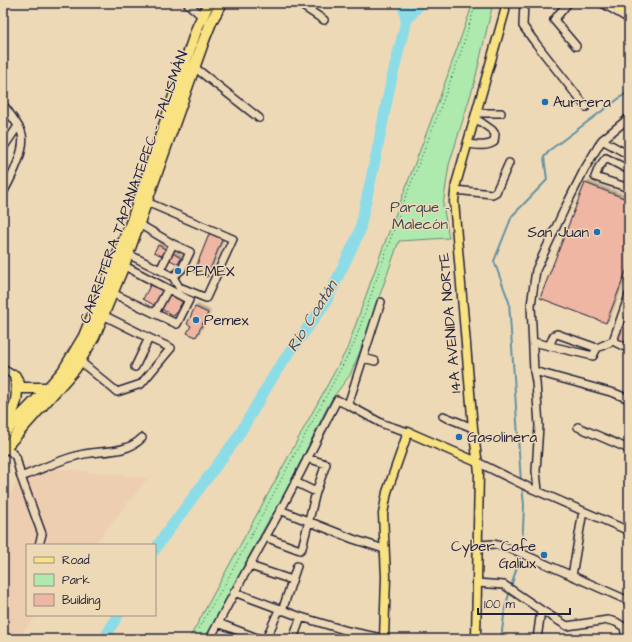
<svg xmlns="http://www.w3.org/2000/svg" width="632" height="642" viewBox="0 0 632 642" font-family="'Architects Daughter',sans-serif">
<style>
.built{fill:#eeceb1}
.green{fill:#aee9ae;stroke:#688674}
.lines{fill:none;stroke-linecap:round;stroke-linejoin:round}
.stream{stroke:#6292a3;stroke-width:2}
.river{stroke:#8cdce8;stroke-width:11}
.building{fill:#eeb6a3;stroke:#22223b;filter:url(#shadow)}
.minor-casing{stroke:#22223b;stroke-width:10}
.major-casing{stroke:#22223b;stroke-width:11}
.highway-casing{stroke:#22223b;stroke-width:13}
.path{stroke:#22223b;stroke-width:1;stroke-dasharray:1 3;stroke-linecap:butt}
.minor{stroke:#eed9b7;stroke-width:7}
.major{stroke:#f8e281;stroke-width:8}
.highway{stroke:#f8e281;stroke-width:10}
.poi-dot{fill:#1f6fb2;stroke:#eed9b7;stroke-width:1.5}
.labels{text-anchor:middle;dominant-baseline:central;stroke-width:3;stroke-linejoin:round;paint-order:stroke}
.poi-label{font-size:15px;fill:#22223b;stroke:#eed9b7;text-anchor:start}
.street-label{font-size:15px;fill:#22223b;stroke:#eed9b7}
.park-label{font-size:15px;fill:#3e4a52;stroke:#eed9b7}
.water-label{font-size:16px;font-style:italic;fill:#37475e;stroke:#eed9b7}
</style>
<defs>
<filter id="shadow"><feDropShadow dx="2" dy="-2" stdDeviation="1" flood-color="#0004"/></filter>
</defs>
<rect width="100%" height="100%" fill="#eed9b7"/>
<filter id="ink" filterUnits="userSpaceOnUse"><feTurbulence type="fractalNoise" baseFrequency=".025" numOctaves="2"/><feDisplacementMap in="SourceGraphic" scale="8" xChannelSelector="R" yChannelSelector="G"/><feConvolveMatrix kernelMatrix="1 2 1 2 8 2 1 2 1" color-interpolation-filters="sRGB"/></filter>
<g filter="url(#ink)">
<path class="built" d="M26,465L148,478L94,545H27V615H37L17,639H8L3,633V506Z"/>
<path class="green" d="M473,3H493L474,84L449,165L443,205L449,238L399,241L359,354L350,375L331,400L283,497C284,506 281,511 272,514L241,571L244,575L237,587L234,586L205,639H189L347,349L382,250L437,105Z"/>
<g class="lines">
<path class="stream" d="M521,482L509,302L494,261L512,216L547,180L544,157L551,149L629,91
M501,639L505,608L522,549L524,505L522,486"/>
<path class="river" d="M406,21L421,3
M155,550L162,539L237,438L277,370L326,302L359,233L376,156L390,86L406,21L403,3
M104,639L118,615"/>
</g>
<path class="building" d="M585,183L629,200V264L606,323L540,298Z
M210,232L223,237L207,277L194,272Z
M158,245L181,258L178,264L154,252Z
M151,284L183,301L174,316L143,299Z
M195,307L208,313L196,337L187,333L191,326L187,324Z
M624,315L629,318V348L617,342Z"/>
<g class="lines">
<defs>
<path id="minor" d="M187,3L202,16
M298,3L324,20
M524,3L523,26L534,41L586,107
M568,3L554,20L576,46
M602,3L629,19
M190,67L198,70L259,118
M3,106L5,107C10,114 17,123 21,131C28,147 11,178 3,193
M477,113H501
M602,140L629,155
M468,144C477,145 486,147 494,142L495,134L492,130L475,118
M3,148L18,126
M629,170L606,158L599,167L595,177L629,188
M455,190L492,194L496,192L509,163
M142,200L233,239L206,298L179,287L173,277L160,270
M124,252L160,270L173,244L144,227L135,224
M173,277L182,269L190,252L173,244
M108,291L177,324L189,300L121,264
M99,313L149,338L135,367
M155,313L168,289
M613,341L629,295
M533,342L593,356L597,348L613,341L629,349
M549,346L554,335L557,334L597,348
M363,358L375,361
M81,362L117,392L141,384L171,348L149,338
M3,369L15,376
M534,371L614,393L629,399
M348,405L381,302
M443,416L473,428
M578,427L629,449
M6,447L16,457L21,477L42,534L39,545
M477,462L528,487L629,531
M21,477C39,470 57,461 76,456C98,449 124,456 142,438
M295,482L316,492
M538,491L536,471L539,426L536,382L534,371L531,305L536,270L564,210L584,170L602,140L629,118
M280,510L353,539L384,549
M265,537L300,550L302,548L316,492L326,464L307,458
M478,545L494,544L514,550L629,601
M250,566L292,580
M572,576L583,511
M477,583L504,585L541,610L567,626L608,620L616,622L624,627L626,639
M234,592L301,617L348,631L386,639
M282,611L297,566
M218,623L260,639
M210,639C232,595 256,554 280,511C300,475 318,437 337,400L348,405L383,424L408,432
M266,639L279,610
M293,639L301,617
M537,639L541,610"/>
<path id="major" d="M384,639L386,577L383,514L387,492L408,432L477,462
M476,639L479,472L473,428L454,201L456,184L505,11V3"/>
<path id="highway" d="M613,3L629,14
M16,378L21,388H48
M3,425C17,409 19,395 15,376
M3,434L48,388L63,371L84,336L131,223L197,28L206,9L210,3
M3,450L75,369L94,337L124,265L204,40L212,20L222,3"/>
</defs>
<use href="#minor" class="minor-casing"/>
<use href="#major" class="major-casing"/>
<use href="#highway" class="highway-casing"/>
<path class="path" d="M3,472L10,463
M192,639L225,584L354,344L401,209L434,125L460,55L476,3"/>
<use href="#minor" class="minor"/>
<use href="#major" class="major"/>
<use href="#highway" class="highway"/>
</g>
</g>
<g class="poi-dot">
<circle cx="545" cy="102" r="4"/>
<circle cx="597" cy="232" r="4"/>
<circle cx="178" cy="271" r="4"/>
<circle cx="196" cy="320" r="4"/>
<circle cx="459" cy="437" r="4"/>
<circle cx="544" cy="555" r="4"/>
</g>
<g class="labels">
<g class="poi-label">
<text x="553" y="102">Aurrera</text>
<text x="589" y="232" text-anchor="end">San Juan</text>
<text x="186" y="271">PEMEX</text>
<text x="204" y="320">Pemex</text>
<text x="467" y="437">Gasolinera</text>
<text x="536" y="546" text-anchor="end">Cyber Cafe<tspan x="536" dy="17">Galiux</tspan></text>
</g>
<g class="street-label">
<text transform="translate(134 187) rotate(-70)">CARRETERA TAPANATEPEC - TALISMÁN</text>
<text transform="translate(450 323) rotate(-95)">14A AVENIDA NORTE</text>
</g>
<g class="park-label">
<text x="420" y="207">Parque -<tspan x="420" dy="17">Malecón</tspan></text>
</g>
<g class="water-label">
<text transform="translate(312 316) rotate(-58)">Río Coatán</text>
</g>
</g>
<rect width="632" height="642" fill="none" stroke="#eed9b7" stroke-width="16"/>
<rect x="8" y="8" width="616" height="626" fill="none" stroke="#22223b" stroke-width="1.5" filter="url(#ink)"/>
<rect x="26" y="544" width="130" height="72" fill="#eed9b7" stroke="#9c9085"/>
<rect x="34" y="557" width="20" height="6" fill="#f8e281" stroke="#9c9085"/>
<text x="62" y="564" font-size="12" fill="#22223b">Road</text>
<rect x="34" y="574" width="20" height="12" fill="#aee9ae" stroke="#9c9085"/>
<text x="62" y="584" font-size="12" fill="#22223b">Park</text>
<rect x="34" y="594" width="20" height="12" fill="#eeb6a3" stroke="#9c9085"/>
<text x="62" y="604" font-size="12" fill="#22223b">Building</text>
<path d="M478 608v6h92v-6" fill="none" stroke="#22223b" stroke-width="2"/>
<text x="484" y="608" font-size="12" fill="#22223b" stroke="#eed9b7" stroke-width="3" paint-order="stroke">100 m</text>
</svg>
